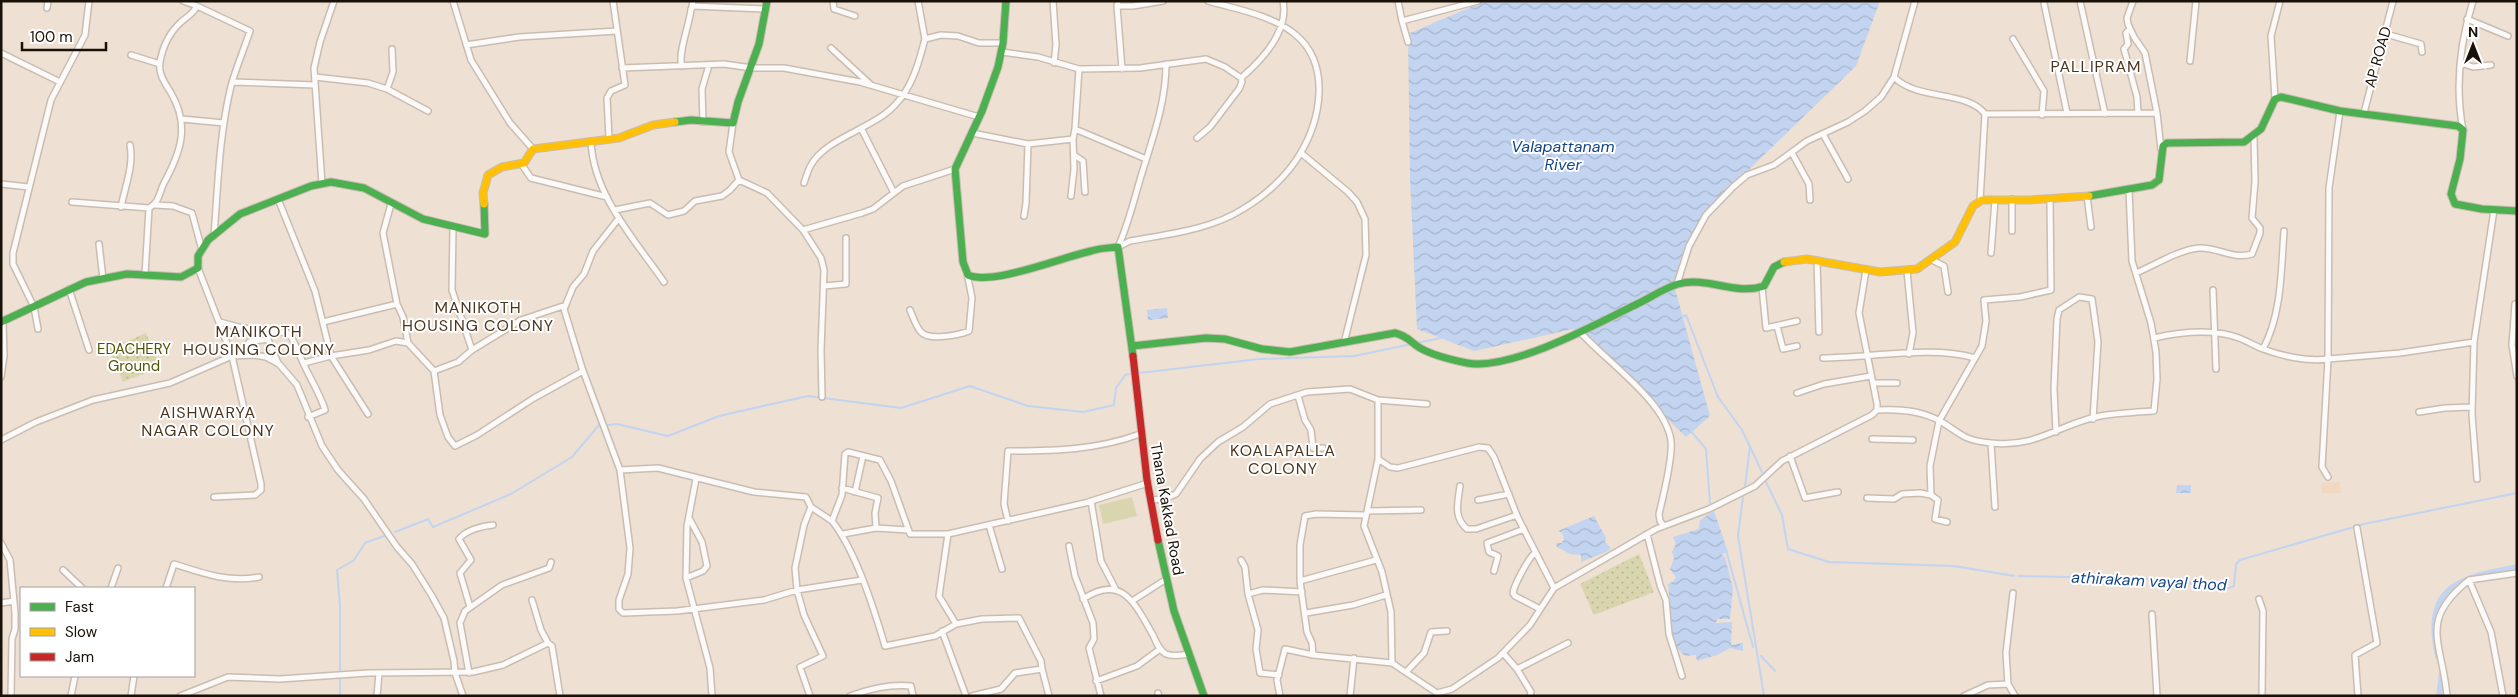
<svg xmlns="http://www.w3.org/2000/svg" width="2518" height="697" viewBox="0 0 2518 697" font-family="'DM Sans',sans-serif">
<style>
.built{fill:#f1d8c1}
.grass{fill:url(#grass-dots)}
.pitch{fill:#d9d6af}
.water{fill:url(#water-waves)}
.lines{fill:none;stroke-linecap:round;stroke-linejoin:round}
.stream{stroke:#c2d4f0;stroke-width:2}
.canal{stroke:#c2d4f0;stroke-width:5.5}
.street-casing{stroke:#c9bdb2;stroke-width:8}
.fast-casing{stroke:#c9bdb2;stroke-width:9}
.slow-casing{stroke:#c9bdb2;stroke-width:9}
.jam-casing{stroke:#c9bdb2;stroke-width:9}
.street{stroke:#fcfaf8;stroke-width:5}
.fast{stroke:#4caf50;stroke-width:7}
.slow{stroke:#ffc107;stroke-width:7}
.jam{stroke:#c62828;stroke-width:7}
.labels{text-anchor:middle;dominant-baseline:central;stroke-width:4;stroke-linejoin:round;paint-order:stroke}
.street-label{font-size:15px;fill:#191007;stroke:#fff}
.park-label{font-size:15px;fill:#505408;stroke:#fff}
.neighbourhood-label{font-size:16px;letter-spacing:1px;fill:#4b351f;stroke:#fff}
.water-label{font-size:16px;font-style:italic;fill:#134587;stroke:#fff}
</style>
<defs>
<pattern id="grass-dots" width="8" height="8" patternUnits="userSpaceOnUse" patternTransform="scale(1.25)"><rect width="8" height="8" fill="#d9d6af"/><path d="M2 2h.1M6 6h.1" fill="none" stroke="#bab795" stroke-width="1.8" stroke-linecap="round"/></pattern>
<pattern id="water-waves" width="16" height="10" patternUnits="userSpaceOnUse" patternTransform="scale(1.25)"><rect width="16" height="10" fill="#c2d4f0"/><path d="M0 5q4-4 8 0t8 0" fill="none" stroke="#a6b5cc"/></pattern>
</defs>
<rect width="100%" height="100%" fill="#eee0d2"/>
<path class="built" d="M2340,482L2341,493H2322L2321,483Z"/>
<path class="grass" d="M146,333L160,367L123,382L109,349Z
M1639,554L1654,592L1594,615L1580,584Z"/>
<path class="pitch" d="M1132,497L1137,516L1103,524L1099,505Z"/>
<path class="water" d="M1485,1H1880L1856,66L1705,212L1681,257L1674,285L1710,416L1686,437L1573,329L1474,351L1417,329L1410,178L1408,34Z
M1167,308L1168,318L1148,320L1147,310Z
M2177,485H2191V493H2176Z
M1714,511L1728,552L1721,554L1725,557L1733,589L1730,619H1717L1716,623L1732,622L1731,645L1743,643V651L1730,648L1717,655L1697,661L1696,655L1685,656C1663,639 1672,607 1668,584L1674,581L1676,577L1670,569L1674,558L1672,552L1676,544L1673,537L1699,529L1700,520Z
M1594,516L1606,538L1605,542L1611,548L1608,551L1581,562V555L1570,554L1557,547L1556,543H1562L1564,538L1562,533L1558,531Z"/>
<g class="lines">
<path class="stream" d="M1682,317L1686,315L1718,397L1742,430L1762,472
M1416,343L1441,338
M1139,373L1259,359L1354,356L1412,344
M608,425L617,424L668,436L719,416L808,396L901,408L970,386L1028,406L1083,412L1114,405L1116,388L1125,375L1129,374
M1690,430L1706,449L1710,503
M1766,482L1782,515L1788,549L1829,562L1954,566L2014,576
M1745,486L1750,446
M1743,497L1738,536L1764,696
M395,532L428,519L433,527L511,494L572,457L599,425
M1726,550L1753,647
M2018,576L2153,579L2229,588L2234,586L2236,564L2240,560L2364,524L2517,493
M1761,656L1775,671
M340,696V605L337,570L354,560L365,543L387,535"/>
<path class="canal" d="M2438,657C2422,586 2458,578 2517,567
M2439,696L2442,671"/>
<defs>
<path id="street" d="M183,1L197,6
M453,1L471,60L510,123L533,149
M693,1L692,6L766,9
M833,1L834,9L855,16
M918,1L925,39
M1053,1L1056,45L1054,63
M1118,1L1117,6H1133L1163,1
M1398,1L1402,21L1478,1
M2080,1L2105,114
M2133,1L2127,18L2128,24L2134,37L2145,53L2157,113
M2044,3L2067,113
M1117,6L1122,69
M47,8L48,1
M2467,19L2508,36
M1402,21L1408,42
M2129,30L2126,33L2128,44L2124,49L2137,97L2138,113
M2386,34L2421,44L2422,52
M2013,39L2044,91L2042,115
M466,45L519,37L617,31
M831,48L871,85
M1002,52L1038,57L1079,69L1140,68L1206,59L1225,67L1241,78C1262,60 1289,31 1283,1
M1,53L60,82
M131,55L160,64
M2190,61L2196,1
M2461,63L2473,67L2491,65
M682,66C677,55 690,23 691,9L694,6
M622,68L724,64L752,68H784L860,82L979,117
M315,77L368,83L387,89L428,111
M1894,77C1917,101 1967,90 1985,114
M232,82L315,85
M387,89L393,72L392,49
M2275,99L2271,36L2280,1
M2340,111L2329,188L2328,359L2400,353L2474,342
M2364,113L2393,1
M182,119L224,123
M703,122L702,89L709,65
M733,123L729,152L739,180L767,193L803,230
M1075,129L1079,69
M862,130L894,193
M2463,130C2455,87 2460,42 2473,1
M972,133L1028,144L1073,139L1075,129L1146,159
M1823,134L1848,179
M609,138L607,98L611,91L625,85L613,1
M1197,138L1210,127L1239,89L1242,82L1241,78
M591,141C593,195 635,240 664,282
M1301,153L1348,192L1357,202L1365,219L1366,255L1344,343
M1792,153L1809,184L1810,200
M1074,155L1083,161L1085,192
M522,165L531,178L607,197
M804,183C806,177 808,170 811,165C826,138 873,129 895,105C912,88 919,62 925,39L941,35L958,36L979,43H1003
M1,184L29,187
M322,184L314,68L320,42L334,1
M1071,196L1074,169L1073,139
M2087,196L2091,227
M278,199L315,291L331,356L368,414
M1980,201L1985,114L2157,113L2161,149
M72,202L149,208
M155,205L173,206L192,213L202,250
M121,207C125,187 134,165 130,145
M615,210L650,203L668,215L684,211L695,201L722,196L730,190L739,180
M1024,216L1026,203L1028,144
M619,218L593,251L584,274L573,287L564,309L582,368L620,470L630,548L628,574L619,600V609L623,613L677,611L764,600L797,590L862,580
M453,228L452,290L472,350L521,320L566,305
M2012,231V199
M99,244L103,279
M1118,247L1130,241C1168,234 1210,230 1243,209C1265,196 1287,176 1300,154C1321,119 1331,65 1296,35C1272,15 1236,9 1208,1
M1118,247C1129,223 1134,199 1142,173C1153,137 1166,102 1166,64
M1991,253L1995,200
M1817,260L1819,332
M1932,260L1944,266L1948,292
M198,268L232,356L261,484V490L255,495L214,497
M1907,271L1913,333L1909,354
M2136,273C2155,265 2178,250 2199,248C2218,247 2233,260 2252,254L2260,233V228L2252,218L2255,182L2254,138
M145,275L149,208C159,203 159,193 164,183C181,152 190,125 171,93C165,83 158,74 160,62C163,45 169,33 181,22C188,16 194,13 197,6L250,31C244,49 236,68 231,86C219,136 218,185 214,236
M1677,284L1689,246L1706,215L1733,187L1747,175L1774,165L1807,141L1848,122L1865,111L1881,97L1894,77L1915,1
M824,286L846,284V238
M1762,287L1766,328L1797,321
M69,289L89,350
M2213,290L2216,369
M397,304L403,317L408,343
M2515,304L2512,345L2517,376
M910,310C913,317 916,327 921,332C929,341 959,335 969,331L972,298L967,273
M220,322L242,328L264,330L278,363
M323,322L397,304L383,233L391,204
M1777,326L1783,349L1797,346
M38,329L34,307L13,264V253L51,100L85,35L89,1
M264,330L288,333C294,340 295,345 299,353C306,373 319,390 325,410L308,417
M1581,333C1607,362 1666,402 1671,441C1673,458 1663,497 1659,514L1660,521L1664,526
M2154,338C2181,332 2212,328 2239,338C2247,341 2255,346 2263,349C2282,356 2308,362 2328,359L2322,467L2328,477
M2263,349C2282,314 2281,270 2284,231
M238,355L249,342L268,339
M1823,358C1868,358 1933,345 1975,358
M304,363L331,356L369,350L396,341L408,343L434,371L440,415L448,437L455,446L477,435L534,398L583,371
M434,371L458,362L472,350
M1,377L4,356L3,321
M1873,383H1897
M1797,393L1824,384L1871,376
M1298,396L1305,420L1311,430L1313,448H1323
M822,397L821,350L824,270L821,258L803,230L862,213L873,209L903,186L955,169
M1378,400V459L1364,526L1382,572L1391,612L1392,663
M1877,410C1898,409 1920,410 1940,421C1962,434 1962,440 1991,443C2038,448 2059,424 2100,416C2118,413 2136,412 2154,411L2157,379L2156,352L2151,323L2132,261L2129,190
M2419,412L2445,408L2472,407
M2056,432L2054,389L2057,319L2059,310L2079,297L2092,299L2098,342L2093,419
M1872,439L1913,440
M1,440L36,422L93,400L170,383L232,356L254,355L266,357L279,364L297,385L322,446L338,470L364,499L397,547L412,564L432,596L444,618L454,661L455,673L463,696
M1991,443L1995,507
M1790,456L1805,498L1838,492
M1378,459L1390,467L1398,468L1479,447L1488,448L1494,457L1518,518L1554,588
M620,470L658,468L754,492L806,497L811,507L804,525L795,568L797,590L804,615L823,656L800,667L810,696
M696,479L687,526L686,578L710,668L712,696
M2477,479L2472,414L2474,342L2494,210
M1460,486C1458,502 1453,517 1467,529H1476L1517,515
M842,488L878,498L875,513L876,528
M855,492L863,456
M1931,495L1930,466L1939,421L1982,346L1986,321L1984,300L2020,297L2051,290L2050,199
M1867,498L1894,499L1902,494L1920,493L1931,495L1938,500L1935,519L1947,522
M1151,500L1164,499L1176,494L1200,459L1218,442L1243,427L1270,404L1307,392L1350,389L1378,400L1427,404
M1478,500L1509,494
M1091,501L1101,561L1115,588
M811,507L832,521
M1367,511L1421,510
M1008,521L1004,504L1008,451C1054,451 1097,450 1140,434
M989,525L1002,569
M2357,528L2377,643L2355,655L2358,696
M843,534L876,528L908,530
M948,534H910L891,481L880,460L848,452L845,454L842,495L832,521C856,551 874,609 885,646L935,636L956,624
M1647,534L1660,585L1666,600L1669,634L1682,676
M1,543L10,560L15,613V629L12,639L11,696
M1069,546L1075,576L1093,623L1094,639L1089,648L1101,696
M1535,553C1529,557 1514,585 1513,593L1515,596L1540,609
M1241,560L1245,567L1248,594L1258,630L1256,649L1260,673L1279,675
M63,570L82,588
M1494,571L1498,556L1489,552L1487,543L1524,529
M686,578L703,571L707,566L702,542L689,518
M1300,581V545L1305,516L1316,514L1365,515
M111,588L118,568
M166,588L174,564C202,573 229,583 259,577
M1248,594L1263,590L1302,592
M1083,599C1122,573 1135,604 1153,635C1156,642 1159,650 1166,654C1173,657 1182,655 1189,654
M2259,599L2263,611L2262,696
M532,600L541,630L548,643
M1132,601L1165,580
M1,603L14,601
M470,607L460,573L471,560L459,539C466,530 482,526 493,525
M1306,613L1353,605L1386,595
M2152,614L2157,696
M942,631L966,696
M1503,653L1517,669L1531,692L1530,696
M1313,655L1312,643L1307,632L1300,581L1376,560
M1042,669L1049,696
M1517,669L1568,643
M1407,671L1424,653L1431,632L1447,631
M469,673L460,623L465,611L502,585L549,568L551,562
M1096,681L1137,666L1160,649
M2008,684L2006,653L2013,593
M1158,693L1159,696
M71,696L75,676
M131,696L134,676
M180,696L228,677L280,679L368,673L473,672L503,665L548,643L552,646L560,696
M377,696L379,673
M850,696C870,689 889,684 911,686L913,696
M972,696L1001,689L1015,673L1042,669L1041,661L1019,618L982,619L956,624L939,596L948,534L1085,503L1148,483
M1280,696L1277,680L1285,649L1313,655L1392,663L1437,693L1452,689L1498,658L1530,625L1554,588L1656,529L1709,509L1755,486L1782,461L1872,415L1877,410V404L1859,313L1866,270
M1350,696L1354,658
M1964,696L1988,685L2008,684L2015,696
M2447,696C2442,641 2418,621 2469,580
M2503,696L2491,632L2469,580L2517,573"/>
<path id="fast" d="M1006,1L1003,43L998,67L982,111L955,169L963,262L968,275C992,286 1063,257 1091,251C1100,248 1109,248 1118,247L1133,356
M675,122L691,120L733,123L738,102L759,44L767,1
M2089,196L2152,185L2159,180L2163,146L2167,143L2244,142L2261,129L2275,99L2281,97L2340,111L2458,126L2463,130L2460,159L2451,194L2455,204L2482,209L2517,211
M1,322L86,282L127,274L181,277L198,268V256L208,240L240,214L311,186L331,182L364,188L423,219L485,234L484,204
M1132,346L1206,338L1225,339L1262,349L1290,352L1395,333C1408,336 1410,342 1420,348C1434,356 1452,360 1467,363C1511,371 1597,324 1637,304C1650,298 1664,288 1678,284C1707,276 1736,296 1764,286L1774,267L1784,262
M1158,540L1174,611L1204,696"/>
<path id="slow" d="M484,204L483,193L488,175L502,167L524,163L533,149L619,138L653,125L675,122
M1784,262L1807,259L1880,272L1917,269L1955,242L1973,206L1982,200H2030L2089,196"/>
<path id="jam" d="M1133,356L1147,480L1158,540"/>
</defs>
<use href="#street" class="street-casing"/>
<use href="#fast" class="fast-casing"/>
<use href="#slow" class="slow-casing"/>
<use href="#jam" class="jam-casing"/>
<use href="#street" class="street"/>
<use href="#fast" class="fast"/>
<use href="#slow" class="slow"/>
<use href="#jam" class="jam"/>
</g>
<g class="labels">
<g class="street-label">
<text transform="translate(2378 57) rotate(-74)">AP ROAD</text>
<text transform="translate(1167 509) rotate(80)">Thana Kakkad Road</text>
</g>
<g class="park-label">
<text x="134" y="349">EDACHERY<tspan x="134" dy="17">Ground</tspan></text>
</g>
<g class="neighbourhood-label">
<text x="2096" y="66">PALLIPRAM</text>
<text x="478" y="307">MANIKOTH<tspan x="478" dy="18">HOUSING COLONY</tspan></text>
<text x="259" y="331">MANIKOTH<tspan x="259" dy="18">HOUSING COLONY</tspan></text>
<text x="208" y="412">AISHWARYA<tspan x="208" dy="18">NAGAR COLONY</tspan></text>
<text x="1283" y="450">KOALAPALLA<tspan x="1283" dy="18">COLONY</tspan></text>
</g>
<g class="water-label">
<text x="1563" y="146">Valapattanam<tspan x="1563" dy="18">River</tspan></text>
<text transform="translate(2149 581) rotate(3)">athirakam vayal thod</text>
</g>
</g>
<rect width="2518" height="697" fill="none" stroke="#191007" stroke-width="5"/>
<rect x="20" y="587" width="175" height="90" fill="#ffffff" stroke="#a39f9c"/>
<rect x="30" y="603" width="25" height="8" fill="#4caf50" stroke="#a39f9c"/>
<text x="65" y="612" font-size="15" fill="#191007">Fast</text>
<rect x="30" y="628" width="25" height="8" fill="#ffc107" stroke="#a39f9c"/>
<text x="65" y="637" font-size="15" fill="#191007">Slow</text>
<rect x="30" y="653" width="25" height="8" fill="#c62828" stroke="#a39f9c"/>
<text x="65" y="662" font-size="15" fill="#191007">Jam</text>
<g transform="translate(2473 45)" stroke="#ffffff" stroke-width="4" paint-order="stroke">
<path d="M0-4L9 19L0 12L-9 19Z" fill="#191007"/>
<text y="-8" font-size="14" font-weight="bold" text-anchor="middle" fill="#191007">N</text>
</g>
<path d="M22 42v8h84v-8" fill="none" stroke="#191007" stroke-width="2.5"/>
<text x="30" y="42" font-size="15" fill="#191007" stroke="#ffffff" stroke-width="4" paint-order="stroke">100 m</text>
</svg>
